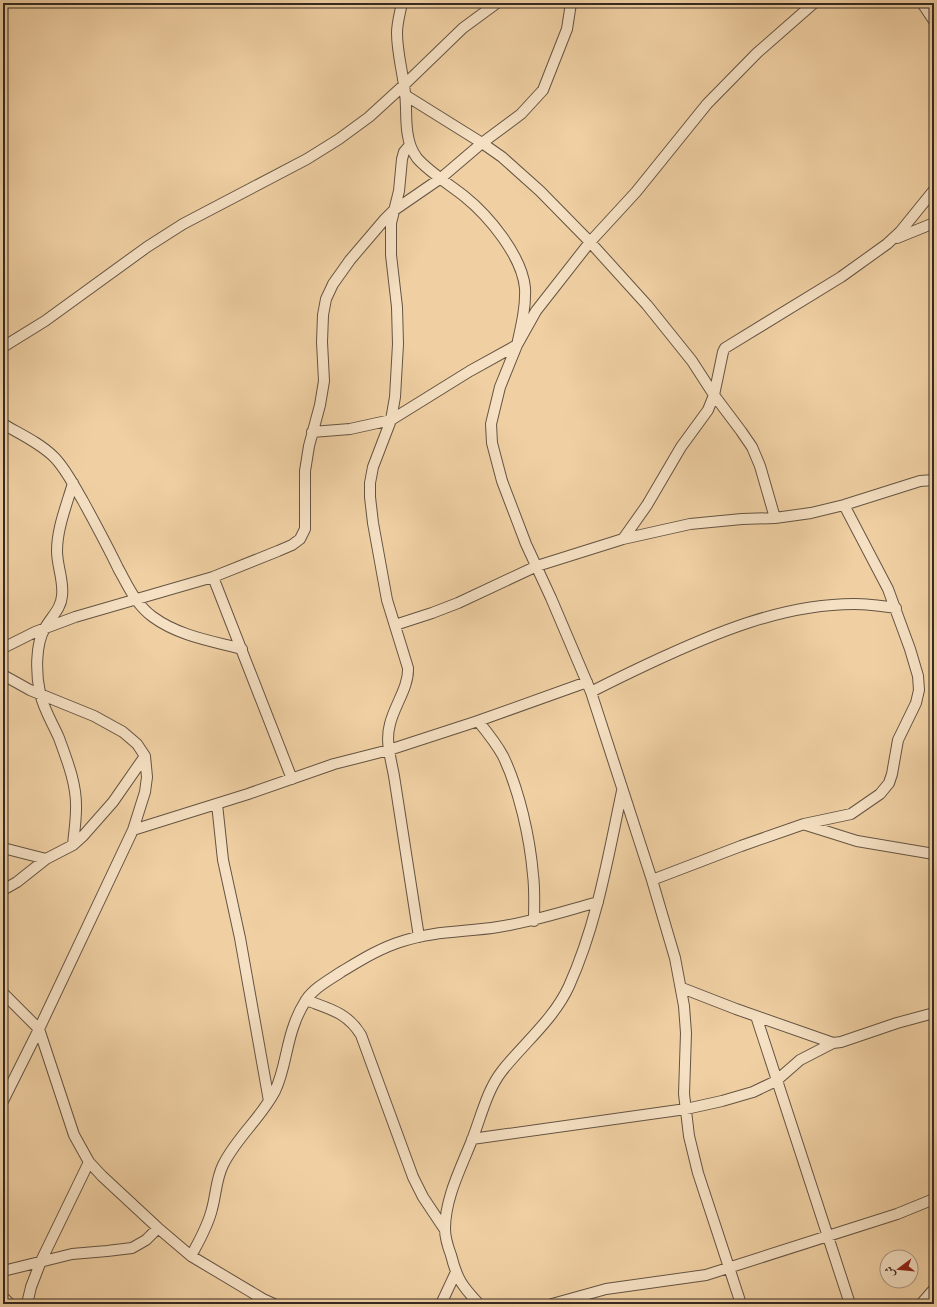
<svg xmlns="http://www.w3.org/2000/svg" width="937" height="1307" viewBox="0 0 937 1307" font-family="'EB Garamond',Amiri,serif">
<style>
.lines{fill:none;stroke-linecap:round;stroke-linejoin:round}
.street-casing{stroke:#645442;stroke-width:12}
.street{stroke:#f5e0c3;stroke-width:10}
</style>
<rect width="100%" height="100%" fill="#f0d0a3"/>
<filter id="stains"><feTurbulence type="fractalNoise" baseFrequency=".005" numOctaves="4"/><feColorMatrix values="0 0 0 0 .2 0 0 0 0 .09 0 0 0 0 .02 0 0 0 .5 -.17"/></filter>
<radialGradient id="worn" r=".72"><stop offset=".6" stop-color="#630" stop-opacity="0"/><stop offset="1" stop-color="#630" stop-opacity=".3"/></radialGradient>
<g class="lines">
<defs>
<path id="street" d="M922,3L934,21
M405,95L482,143L502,157L540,191L590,242L647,305L692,361L714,395L741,431L752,447L760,466L775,518
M410,145L404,152L402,159L399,191L391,223V255L397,307L398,344L395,397L391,420L373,467L370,483V497L373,523L387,600L408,668C409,687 394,706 390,724C385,741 391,759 394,776L419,937
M897,238L934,223
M3,347L45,321L147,247L183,224L307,159L339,139L369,117L404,85L463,28L497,3
M3,424C20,434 40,443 54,457C66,469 74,486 83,501C95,523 107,545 118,568C128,586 136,605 153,617C179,636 212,641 242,649
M312,432L350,429L391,420L470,371L517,345C521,327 526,307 525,288C522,256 489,216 464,196C450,185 428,171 417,158C412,151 409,143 408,136C405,122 407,107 405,93C403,73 397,53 397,33C397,23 400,13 402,3
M623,539L647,505L681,447L708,410L714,395L723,352L725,348L841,277L887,244L900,232L934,190
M213,577L292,779
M395,625L432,613L458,603L537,566L623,539L690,524L742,519L775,518L811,513L844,505L920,481L934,480
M3,648L35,632L75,617L213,577L278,551L292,545L300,539L305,529V471L309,446L320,405L324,381L322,342L323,315L326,299L333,284L350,260L385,219L393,211L441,178L482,143L521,114L543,90L567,29L571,3
M3,675L30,690L94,716L123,732L137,744L145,756L147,777L145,792L133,830L39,1029L3,1101
M591,692C610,682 629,673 648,664C712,634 782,604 854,604C868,604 882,606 896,608
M478,721C487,732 496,743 503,756C519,789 530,838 533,875C535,890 534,906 534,921
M217,804L223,860L240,938L269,1101
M806,825L857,841L934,854
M133,830L248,794L334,764L389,750L478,721L587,682
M73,845C74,833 76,821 76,809C77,785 67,760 59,738C53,724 43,708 40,693C36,675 35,644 45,628C51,617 61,609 62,596C64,581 57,566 57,551C57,528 67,504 73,483
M3,848L46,859
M652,880L741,846L804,824L851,814L880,794L889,783L892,774L898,740L916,703L919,690L918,676L910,649L888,589L844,505
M3,890L17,882L46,859L73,845L83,836L113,802L145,756
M682,988L736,1009L833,1043L841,1042L897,1023L934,1013
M3,993L39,1029L74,1135L89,1162L102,1176L158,1228L191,1256L263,1299L274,1304
M306,1000C329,1009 347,1012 361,1035L413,1177L423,1197L445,1230
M756,1016L850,1304
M472,1139L686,1109L722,1101L753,1092L776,1081L800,1060L833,1043
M191,1256C199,1241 208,1226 212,1209C216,1195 216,1179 223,1165C236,1138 261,1118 275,1091C285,1070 286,1046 294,1025C297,1016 301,1008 306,1000C314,988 329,980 341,972C361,960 380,948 403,941C433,931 467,932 498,927C532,922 565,911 598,902
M3,1271L72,1254L107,1251L132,1248L146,1240L158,1228
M3,1297L10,1304
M27,1304L31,1287L41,1261L89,1162
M441,1304L456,1272
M479,1304C462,1286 457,1279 451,1255C448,1247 445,1237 445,1229C445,1198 461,1168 472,1140C481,1117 487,1090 502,1071C524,1043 554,1019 569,986C597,924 608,857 622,791
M552,1304L606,1289L706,1275L897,1214L934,1199
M741,1304L698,1173L689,1136L684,1094L686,1033L684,1006L675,958L652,880L591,692L551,598L526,544L502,481L492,443L491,424L500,387L517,345L536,311L590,242L636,192L707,104L757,53L814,3
M921,1304L934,1289"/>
</defs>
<use href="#street" class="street-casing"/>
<use href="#street" class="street"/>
</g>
<rect width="937" height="1307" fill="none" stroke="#f0d0a3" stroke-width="16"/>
<rect x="4" y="4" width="929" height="1299" fill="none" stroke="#362a21" stroke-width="2"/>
<rect x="8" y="8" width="921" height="1291" fill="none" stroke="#362a21"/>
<g transform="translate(899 1269) rotate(254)"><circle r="19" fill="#f5e0c3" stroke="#a99782"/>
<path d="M0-3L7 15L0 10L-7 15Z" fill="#8f2418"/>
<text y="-6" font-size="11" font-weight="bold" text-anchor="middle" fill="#362a21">ش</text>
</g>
<rect width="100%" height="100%" filter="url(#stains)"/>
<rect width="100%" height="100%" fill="url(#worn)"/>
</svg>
